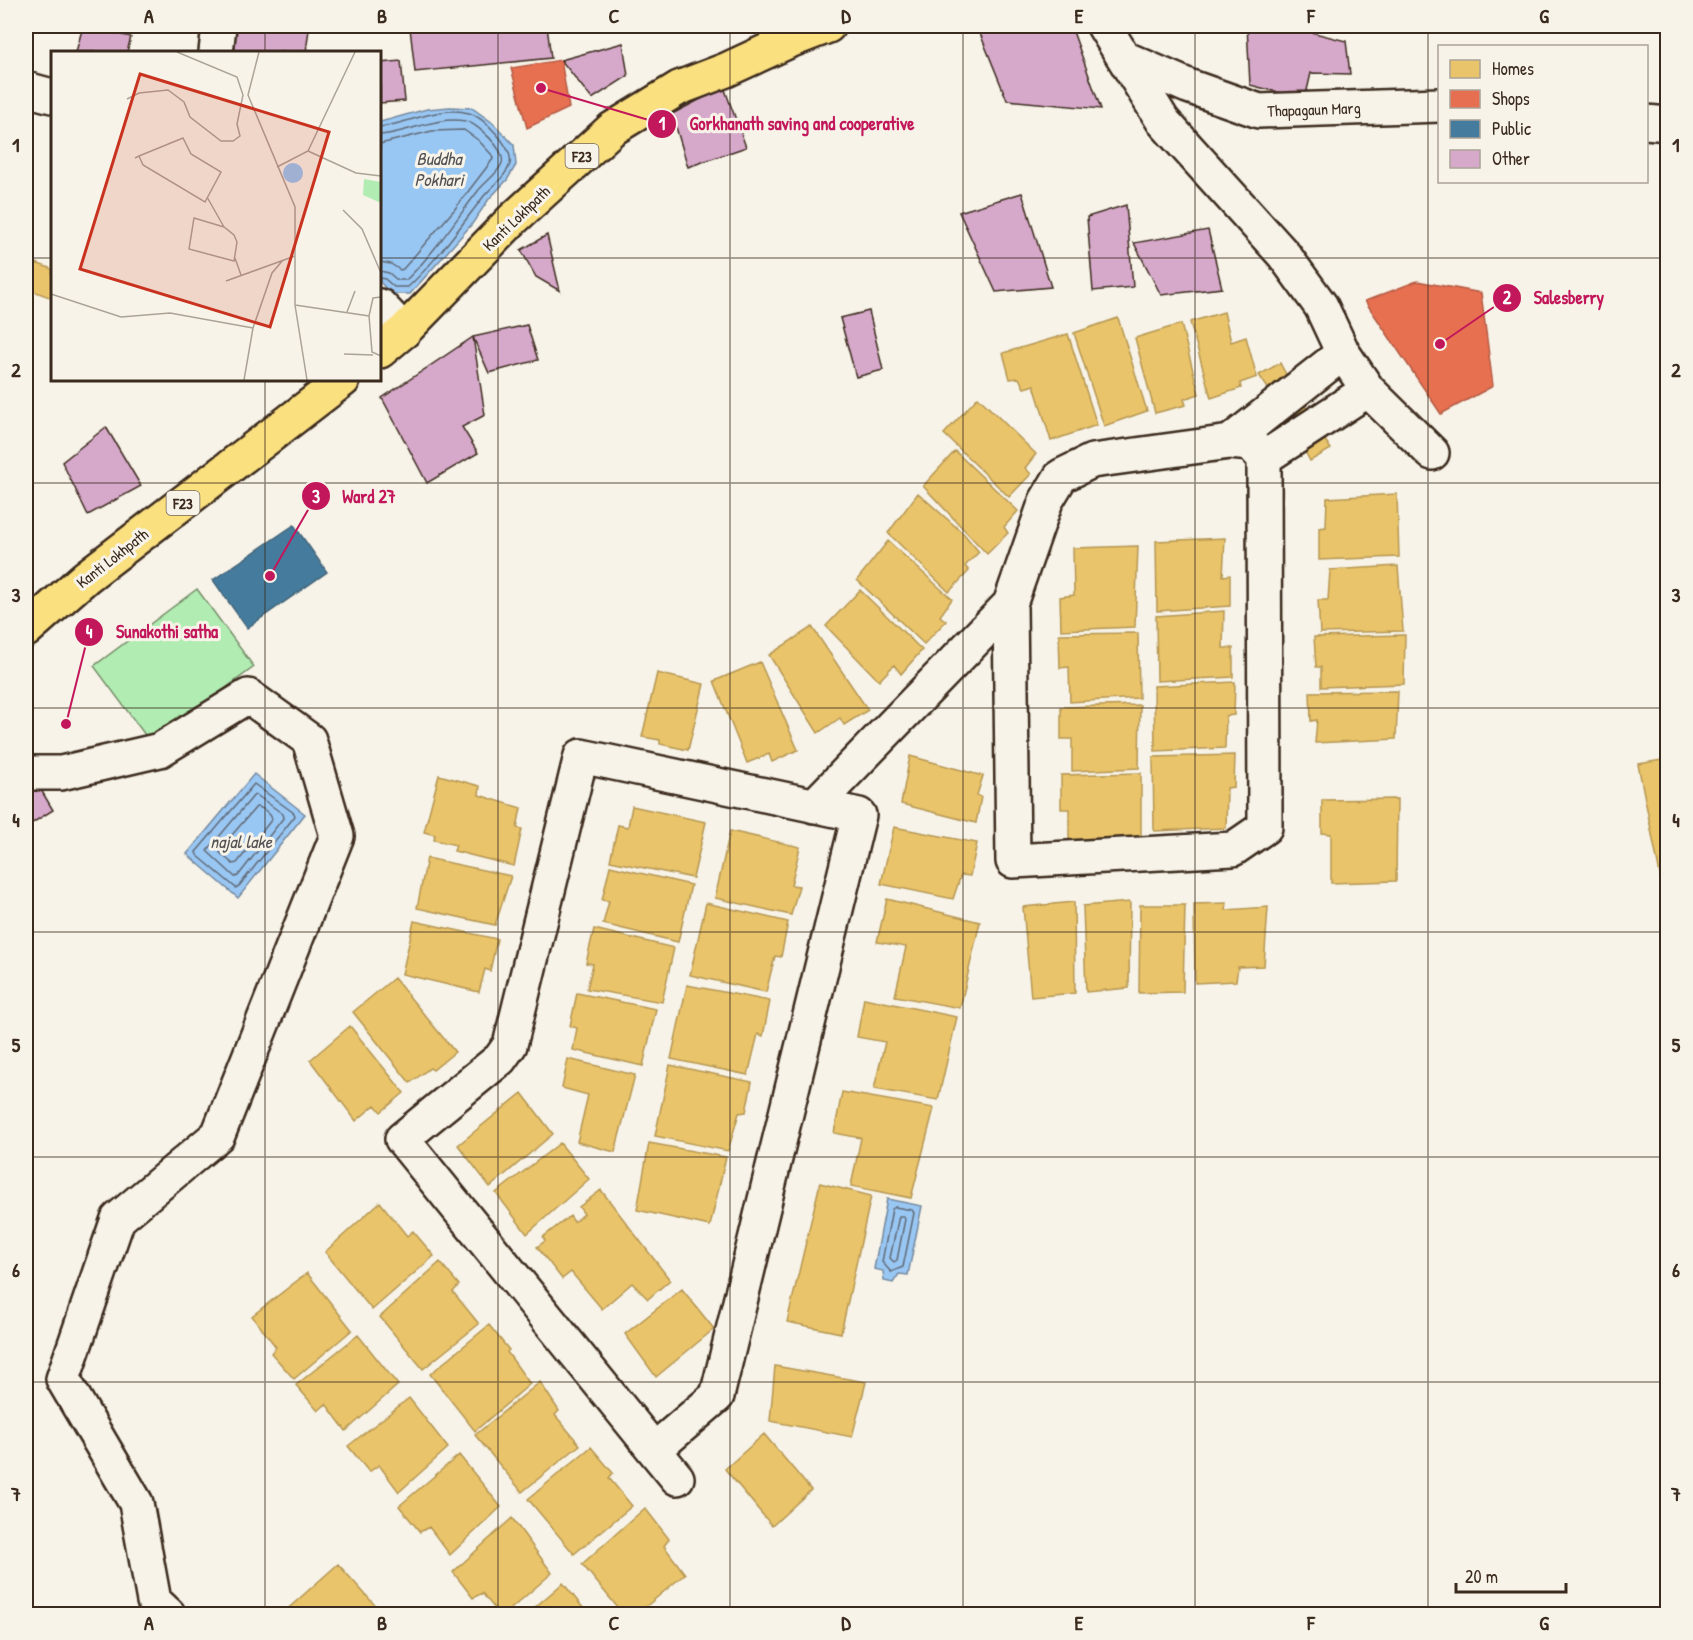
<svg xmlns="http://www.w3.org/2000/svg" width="1693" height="1640" viewBox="0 0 1693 1640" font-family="'Patrick Hand',sans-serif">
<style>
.green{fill:#b1edb3;stroke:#768c68;stroke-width:1.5}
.water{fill:#99c7f4;stroke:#73889e;stroke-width:1.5}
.homes{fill:#e9c46a;stroke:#b59653;stroke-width:1.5}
.shops{fill:#e76f51;stroke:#b35a42;stroke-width:1.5}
.public{fill:#457b9d;stroke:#426377;stroke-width:1.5}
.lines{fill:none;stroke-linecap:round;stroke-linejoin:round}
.shore{stroke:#616974;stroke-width:1.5}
.building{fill:#d6a8ca;stroke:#3b2a1e;stroke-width:1.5}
.street-casing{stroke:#3b2a1e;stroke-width:38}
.primary-casing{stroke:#3b2a1e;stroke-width:38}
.street{stroke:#f7f3e8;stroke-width:33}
.primary{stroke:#fbe080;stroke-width:33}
.grid{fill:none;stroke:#3b2a1e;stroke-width:1.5;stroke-opacity:0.55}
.labels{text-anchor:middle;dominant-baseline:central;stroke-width:6;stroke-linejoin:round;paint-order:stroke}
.shield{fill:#f7f3e8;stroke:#73665b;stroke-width:1.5}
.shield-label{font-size:15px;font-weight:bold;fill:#3b2a1e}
.street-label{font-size:16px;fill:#3b2a1e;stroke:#f7f3e8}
.water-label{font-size:18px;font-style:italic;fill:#525154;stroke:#f7f3e8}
.inset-road{fill:none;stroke:#aca397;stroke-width:1.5}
.view{fill:#c8321e;fill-opacity:0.15;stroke:#c8321e;stroke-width:3}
.inset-edge{fill:none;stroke:#3b2a1e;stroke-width:3}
.leader{fill:none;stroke:#c2185b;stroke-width:2}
.callout-dot{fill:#c2185b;stroke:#f7f3e8;stroke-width:2}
.mark-label{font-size:18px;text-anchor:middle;font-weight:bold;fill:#fff}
.callout-label{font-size:18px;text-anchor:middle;font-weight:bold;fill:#c2185b;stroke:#f7f3e8;stroke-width:6;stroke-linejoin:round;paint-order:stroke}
.neatline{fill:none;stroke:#3b2a1e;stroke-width:2}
.grid-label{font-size:20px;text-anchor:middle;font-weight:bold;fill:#3b2a1e}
</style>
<rect width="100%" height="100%" fill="#f7f3e8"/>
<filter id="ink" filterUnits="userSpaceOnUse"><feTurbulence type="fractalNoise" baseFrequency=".0167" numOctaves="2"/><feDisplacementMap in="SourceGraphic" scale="12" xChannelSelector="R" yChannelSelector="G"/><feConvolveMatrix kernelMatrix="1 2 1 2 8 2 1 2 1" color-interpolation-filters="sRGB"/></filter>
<g filter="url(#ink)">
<path class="green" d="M197,589L254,667L151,743L94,666Z"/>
<path class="water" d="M450,107L472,108L493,123L514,145L516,165L507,180L489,199L472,224L410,294H391L380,282V122L427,109Z
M254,774L305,814L238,898L187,854Z
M887,1199L922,1206L908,1275L899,1274L893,1283L884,1281L883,1271L874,1269Z"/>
<path class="homes" d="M36,263L52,269V298L28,289Z
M1224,312L1231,342L1246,337L1257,377L1240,383L1241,388L1211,398L1190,322Z
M1118,318L1147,411L1104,426L1074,333Z
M1181,324L1199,394L1184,399L1186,405L1155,413L1135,338Z
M1068,334L1097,425L1051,441L1034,385L1024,388L1019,378L1010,379L1003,353Z
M1280,363L1289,380L1271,393L1259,375Z
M978,397L1036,454L1025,468L1031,474L1009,497L944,434Z
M1300,397L1312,417L1293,430L1280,409Z
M1319,431L1331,449L1310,461L1300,442Z
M955,451L1018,511L1004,527L1008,533L987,554L923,486Z
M918,493L964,534L979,552L965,566L969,571L949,592L888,533Z
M1397,494L1399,557L1319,560V528L1326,527L1327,498Z
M1225,538L1223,576L1230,575V606L1157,611L1156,541Z
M888,541L952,599L940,616L946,621L924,644L857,580Z
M1138,546L1135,627L1061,630L1060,597L1074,595L1073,548Z
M1398,566L1403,631L1320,633L1318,600H1328L1330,570Z
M860,590L922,650L901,674L894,665L879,681L826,626Z
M1224,611L1223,648H1233V677L1157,681L1156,616Z
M812,627L868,710L844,725L840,718L818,733L769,655Z
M1138,633L1139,698L1070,702L1069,667L1060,668L1059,634Z
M1405,635L1404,684L1321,687V667H1316L1314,637Z
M760,662L798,750L772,762L769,754L747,763L714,681Z
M657,673L704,684L688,750L660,744V740L642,737Z
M1235,682L1234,715L1226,716L1225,748L1155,751L1154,686Z
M1398,691L1396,739L1315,743L1317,720L1311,721L1310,692Z
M1140,705L1139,768L1072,771V739H1061V707Z
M1235,755L1234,787L1227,788L1226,828L1154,831L1153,757Z
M910,756L983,776L977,795L981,797L976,823L901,804Z
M1668,759V895H1664L1638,764Z
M1141,773V837L1069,844V809H1061V775Z
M439,775L480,786L479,795L521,808L517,828L522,829L514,866L454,851L456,845L434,840L435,835L424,832Z
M1397,799L1396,881L1331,883V834L1322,833V800Z
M632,806L706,822L693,878L610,861L618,825L628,827Z
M894,827L977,843L970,876L961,875L953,899L881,884Z
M730,831L800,847L791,885L799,886L791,915L715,898Z
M427,858L511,876L495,925L417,908Z
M610,866L691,885L678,942L603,924L609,901L602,900Z
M887,899L980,922L960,1008L895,996L906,947L877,942Z
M1074,902L1075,993L1031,997L1023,907Z
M1130,902L1129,988L1086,992L1083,906Z
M706,903L788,922L781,957L775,956L766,992L690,975Z
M1227,903L1226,910L1268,907L1264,966L1238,967L1236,981L1195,983L1194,904Z
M1140,905H1185L1183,992L1139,993Z
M414,921L497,939L490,971L485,969L479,992L402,974Z
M594,929L674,948L662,1002L587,989L593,964L586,963Z
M394,978L455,1052L433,1070L430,1068L410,1083L353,1012Z
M687,985L770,1001L763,1036L758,1034L748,1075L671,1059Z
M577,993L656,1009L643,1066L573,1050L577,1028L570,1026Z
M864,998L957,1017L938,1100L874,1089L885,1042L857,1037Z
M350,1026L404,1093L381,1112L375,1105L356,1121L310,1060Z
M568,1059L635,1075L615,1152L577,1142L588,1095L562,1088Z
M670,1065L752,1082L746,1112L739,1113L728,1151L655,1136Z
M842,1092L934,1108L911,1198L851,1186L861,1138L834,1133Z
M522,1093L553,1134L490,1187L458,1145Z
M560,1143L589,1179L527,1234L496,1193Z
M649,1143L726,1157L710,1226L637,1210Z
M820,1183L871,1196L841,1333L787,1322Z
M601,1190L670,1280L648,1299L632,1283L602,1309L571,1272L562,1279L537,1247L545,1241L543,1237L570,1216L574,1222L584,1214L579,1207Z
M380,1202L407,1236L413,1231L434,1256L372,1310L325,1252Z
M440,1262L459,1285L453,1292L479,1324L423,1369L380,1317Z
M307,1273L352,1330L294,1379L271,1353L276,1347L252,1316Z
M682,1289L714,1329L656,1377L625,1334Z
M489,1325L509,1350L507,1352L530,1384L475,1431L430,1374Z
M358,1335L398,1385L346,1431L326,1404L318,1411L296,1385Z
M775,1366L866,1382L852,1437L770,1421Z
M540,1382L559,1411L555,1415L580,1445L522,1492L475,1435Z
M409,1398L448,1448L399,1492L379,1465L369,1472L348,1446Z
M764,1434L811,1490L772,1526L725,1469Z
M591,1447L613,1473L609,1478L632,1506L574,1554L528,1499Z
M459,1455L501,1507L450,1555L429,1527L420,1532L399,1506Z
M645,1508L669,1539L664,1546L685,1574L637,1614H623L582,1564Z
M512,1518L552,1573L505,1614H499L482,1593L473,1598L453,1572Z
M338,1564L382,1613L380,1614H282Z
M563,1583L588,1614H527Z"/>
<path class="shops" d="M561,60L569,108L527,128L511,68Z
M1417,281L1481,293L1493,386L1441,414L1365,301Z"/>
<path class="public" d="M294,525L327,572L247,628L213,580Z"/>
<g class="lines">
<path class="shore" d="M380,127C408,124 439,105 469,113C484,117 514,148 510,164C506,177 492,186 484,196C460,227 437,260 408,287H394L385,279L380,278
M380,135C408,133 435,116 465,121C477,123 506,150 502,163C498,174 485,182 478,191C455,221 434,253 406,280H397L389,273L380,271
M380,144L432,131L464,130L478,140L492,155L493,159L454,210L403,269L400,270L391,264L380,262
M254,784L294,813L295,816L239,886L236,888L197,855L196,852Z
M255,794L283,814L284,817L238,876L235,877L207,851Z
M256,807C261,806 271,814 272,819L237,863L233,864L220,853V849Z
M895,1207L912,1210L914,1213L903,1267L891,1272L882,1262L892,1209Z
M899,1216H904L905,1219L897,1260L894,1262L890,1258Z"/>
</g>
<path class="building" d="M83,26L131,37L127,52H76Z
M233,26H300L309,29L306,52H235Z
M436,26H547L551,58L415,72L410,28Z
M977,26H1071L1101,109L1007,100Z
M1247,26H1295V28L1346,41L1350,74L1311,73L1305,99L1250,85Z
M1523,26H1539L1523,30Z
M623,43L628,76L592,99L561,60Z
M401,61L405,101L380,103V63Z
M724,87L746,147L688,167L672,114Z
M1022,193L1051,287L996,292L959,212Z
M1126,205L1133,287L1093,291L1087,217Z
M1208,230L1222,288L1161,295L1134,243Z
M547,235L560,291L536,277L521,250Z
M869,311L883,370L856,377L840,318Z
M527,325L538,360L489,373L473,337Z
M473,337L485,415L462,427L478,453L427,483L382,398Z
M106,427L141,486L88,515L62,462Z
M34,778L53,810L26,827V783Z"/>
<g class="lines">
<defs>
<path id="street" d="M1104,26L1163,121L1284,255L1321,306L1343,353L1368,390L1432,453
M216,52L219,26
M1126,59L1188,86L1259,111L1440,105
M26,89L52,96
M1646,122L1668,124
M380,306L404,331
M1230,442L1251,444L1264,458L1265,827L1233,849L1013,861L1010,604L1046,501L1061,476L1092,461Z
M1230,442L1343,353
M1264,458L1368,390
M26,773H61L160,750L248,696L309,740L337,836L218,1135L118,1219L63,1379L136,1503L154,1601L168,1614
M814,806L1010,604
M654,1450L717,1396L859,815L581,756L510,1045L500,1059L402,1139L654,1450L677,1478"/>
<path id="primary" d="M380,351L404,331L512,220L612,129L679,88L726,70L789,41L828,26
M26,630L86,577L343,380"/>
</defs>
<use href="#street" class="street-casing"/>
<use href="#primary" class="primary-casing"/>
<use href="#street" class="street"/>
<use href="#primary" class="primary"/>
</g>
</g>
<path class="grid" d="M265,26V52M498,26V1614M730,26V1614M963,26V1614M1195,26V1614M1428,26V1614M26,258H52M380,258H1668M265,380V1614M26,483H1668M26,708H1668M26,932H1668M26,1157H1668M26,1382H1668"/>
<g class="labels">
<g class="shield">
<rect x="565.5" y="144" width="33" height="24" rx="4.5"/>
<rect x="166.5" y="491" width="33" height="24" rx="4.5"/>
</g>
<g class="shield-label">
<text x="582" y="156">F23</text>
<text x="183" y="503">F23</text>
</g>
<g class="street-label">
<text transform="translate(1314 109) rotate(-2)">Thapagaun Marg</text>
<text transform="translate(516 218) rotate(-44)">Kanti Lokhpath</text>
<text transform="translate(112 558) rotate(-38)">Kanti Lokhpath</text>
</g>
<g class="water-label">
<text x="439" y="158">Buddha<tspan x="439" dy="21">Pokhari</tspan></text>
<text x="241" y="841">najal lake</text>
</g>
</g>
<g transform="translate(51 51)">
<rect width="330" height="330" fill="#f7f3e8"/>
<path d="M313,128L330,131V152L312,144Z" fill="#b1edb3"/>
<path d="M232 122a10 10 0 1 1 20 0a10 10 0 1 1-20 0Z" fill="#99c7f4"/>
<path class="inset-road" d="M208,1L197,44L244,156V254L256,329M76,48L88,42L117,39L133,51L139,66L170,90H182L189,85L186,73L192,44L186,26L126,1M257,100L305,122L330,125M84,107L88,105L132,87L140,103L170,121L154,151L92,114L88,105M226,116L257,100L304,1M156,146L173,176M292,159L311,178L330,222M143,167L173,176L183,184L186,191L183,210L138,198ZM184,207L190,224M175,230L244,205M0,243L70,266L119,262L202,277M244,254L318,265L321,301L330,305M296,261L304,240M318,265L322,247L330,246M293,303L322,304M193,329L202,277L221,222L232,209"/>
<path class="view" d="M89,23L278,81L219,276L29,218Z"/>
<rect width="330" height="330" class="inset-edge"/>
</g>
<path class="leader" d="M541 88L662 124M1440 344L1507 298M270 576L316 496M66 724L89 632"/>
<g class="callout-dot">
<circle cx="541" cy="88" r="6"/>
<circle cx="1440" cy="344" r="6"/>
<circle cx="270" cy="576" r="6"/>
<circle cx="66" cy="724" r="6"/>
<circle cx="662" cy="124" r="15"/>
<circle cx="1507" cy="298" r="15"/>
<circle cx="316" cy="496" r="15"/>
<circle cx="89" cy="632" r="15"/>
</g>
<g class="mark-label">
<text x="662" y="130">1</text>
<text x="1507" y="304">2</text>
<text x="316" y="503">3</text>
<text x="89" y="638">4</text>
</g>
<g class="callout-label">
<text x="802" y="130">Gorkhanath saving and cooperative</text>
<text x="1569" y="304">Salesberry</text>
<text x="369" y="503">Ward 27</text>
<text x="167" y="638">Sunakothi satha</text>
</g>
<rect width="1693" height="1640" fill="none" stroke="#f7f3e8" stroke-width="66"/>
<rect x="1438" y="45" width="210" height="138" fill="#f7f3e8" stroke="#aca397" stroke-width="1.5"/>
<rect x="1450" y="60" width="30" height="18" fill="#e9c46a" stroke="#aca397" stroke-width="1.5"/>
<text x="1492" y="75" font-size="18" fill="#3b2a1e">Homes</text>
<rect x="1450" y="90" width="30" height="18" fill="#e76f51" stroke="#aca397" stroke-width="1.5"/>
<text x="1492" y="105" font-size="18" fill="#3b2a1e">Shops</text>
<rect x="1450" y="120" width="30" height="18" fill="#457b9d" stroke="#aca397" stroke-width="1.5"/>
<text x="1492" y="135" font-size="18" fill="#3b2a1e">Public</text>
<rect x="1450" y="150" width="30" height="18" fill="#d6a8ca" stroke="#aca397" stroke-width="1.5"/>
<text x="1492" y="165" font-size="18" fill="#3b2a1e">Other</text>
<path d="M1456 1583v9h110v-9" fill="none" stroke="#3b2a1e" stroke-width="3"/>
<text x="1465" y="1583" font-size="18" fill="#3b2a1e" stroke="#f7f3e8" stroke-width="4.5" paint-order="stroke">20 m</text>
<rect x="33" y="33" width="1627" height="1574" class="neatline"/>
<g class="grid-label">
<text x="149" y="23">A</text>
<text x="382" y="23">B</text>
<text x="614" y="23">C</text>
<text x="846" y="23">D</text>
<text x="1079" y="23">E</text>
<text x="1311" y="23">F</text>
<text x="1544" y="23">G</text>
<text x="16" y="152">1</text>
<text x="1676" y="152">1</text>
<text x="16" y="377">2</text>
<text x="1676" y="377">2</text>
<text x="16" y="602">3</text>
<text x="1676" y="602">3</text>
<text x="16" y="827">4</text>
<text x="1676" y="827">4</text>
<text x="16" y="1052">5</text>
<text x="1676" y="1052">5</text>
<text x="16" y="1277">6</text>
<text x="1676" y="1277">6</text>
<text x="16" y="1501">7</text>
<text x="1676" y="1501">7</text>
<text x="149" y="1630">A</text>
<text x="382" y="1630">B</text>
<text x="614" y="1630">C</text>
<text x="846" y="1630">D</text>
<text x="1079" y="1630">E</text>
<text x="1311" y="1630">F</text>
<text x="1544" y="1630">G</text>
</g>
</svg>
